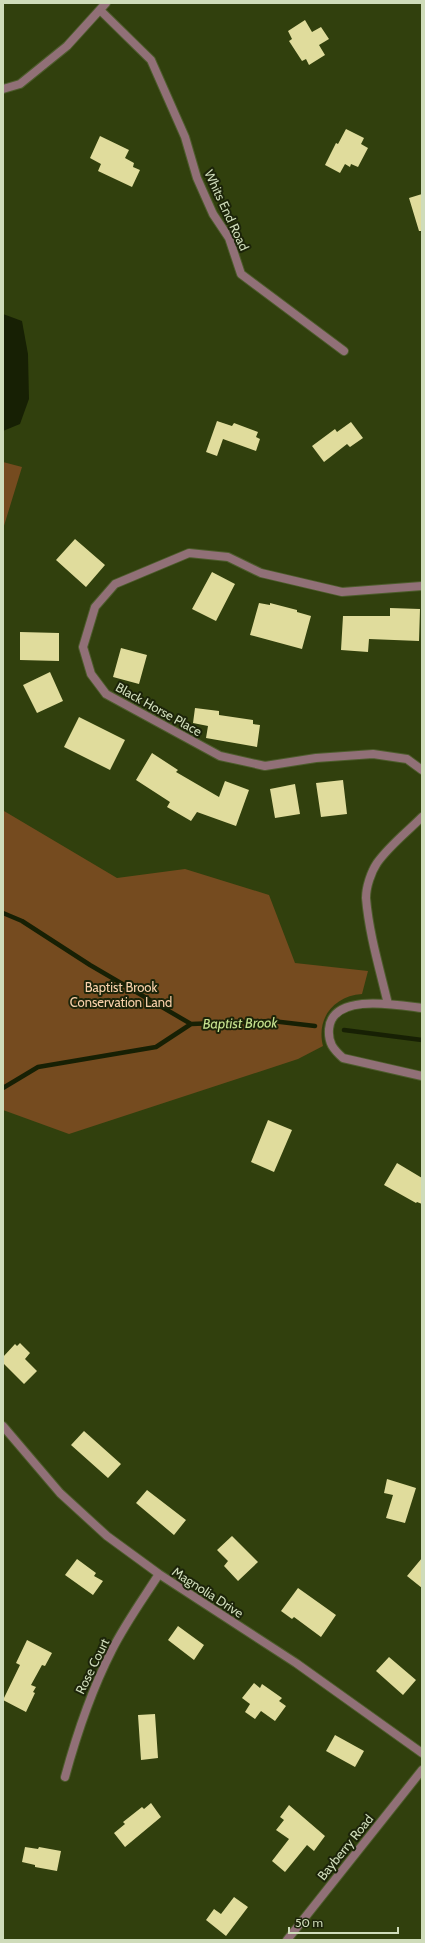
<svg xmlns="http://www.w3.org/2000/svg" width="425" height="1943" viewBox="0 0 425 1943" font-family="Cabin,sans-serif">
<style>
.green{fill:#754b1f}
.water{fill:#172004}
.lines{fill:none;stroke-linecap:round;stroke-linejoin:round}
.stream{stroke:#172004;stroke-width:4.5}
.building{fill:#e0dc9c}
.street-casing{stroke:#4d5c2c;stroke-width:10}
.street{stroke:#917077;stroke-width:8}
.labels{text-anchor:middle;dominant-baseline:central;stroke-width:4;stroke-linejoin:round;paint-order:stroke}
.street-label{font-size:13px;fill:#cfdcba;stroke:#1c2409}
.park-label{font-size:13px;fill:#fad2ac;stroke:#1c2409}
.water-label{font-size:14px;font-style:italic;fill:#c6e38f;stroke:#1c2409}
</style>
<rect width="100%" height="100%" fill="#31400d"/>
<path class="green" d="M3,462L22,467L3,529Z
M3,808L4,811L117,878L185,869L269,895L295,963L368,971L362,994C334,996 316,1018 323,1046L298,1059L69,1134L3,1110Z"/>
<path class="water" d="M3,314L22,321L28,354L29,399L20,424L3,431Z"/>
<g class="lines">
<path class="stream" d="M3,913L22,921L90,965L191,1024L272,1021L315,1026
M344,1030L422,1040
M3,1088L38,1067L156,1047L191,1024"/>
</g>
<path class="building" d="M305,20L312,32L321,27L329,39L319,45L325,55L309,65L306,59L302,61L289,41L292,39L288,31Z
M346,129L364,138L361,144L368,148L358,167L351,164L350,167L345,164L340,173L325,165L336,143L338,144Z
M100,136L129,150L125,158L134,163L133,167L140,170L132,187L98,171L101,164L90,158Z
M422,194V231H419L409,198Z
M217,421L232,426L234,423L258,432L256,437L260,439L256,451L223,439L217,456L206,452Z
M351,422L363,438L350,447L347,444L324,462L312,446L335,429L337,432Z
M75,539L105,565L86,587L56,560Z
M212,572L235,584L216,621L192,609Z
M259,603L270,605V603L297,610V612L311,616L302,649L250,635Z
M390,608L420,609L419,641L369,639L368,652L341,650L343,616H390Z
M20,632L59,633V661L20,660Z
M121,648L147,655L139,684L113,677Z
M50,672L63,701L37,713L23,685Z
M195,708L219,711V715L253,720V724L260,725L257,747L206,738L208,726L193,723Z
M79,717L125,740L110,770L64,747Z
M152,753L178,770L176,772L219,797L225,781L249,790L236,826L197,812L191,821L167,807L170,802L136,780Z
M343,780L347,814L321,817L316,783Z
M295,784L300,814L275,818L270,789Z
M268,1120L292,1130L274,1172L251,1162Z
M397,1163L422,1178V1204L417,1202L416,1203L384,1185Z
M20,1343L30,1353L25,1359L37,1371L24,1384L3,1363V1357L15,1344L17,1346Z
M84,1431L121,1464L108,1478L71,1445Z
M387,1479L416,1488L405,1523L386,1518L393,1495L384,1493Z
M147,1490L186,1520L174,1535L136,1503Z
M232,1536L258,1562L238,1581L224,1566L228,1561L217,1550Z
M422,1558V1588L407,1576Z
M77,1559L96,1573L94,1576L103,1581L93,1595L65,1575Z
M298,1588L336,1615L321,1637L294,1617L292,1619L281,1611Z
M178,1626L204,1645L194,1660L168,1640Z
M27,1640L52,1653L45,1666L42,1665L31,1685L36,1687L33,1692L35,1693L26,1712L3,1700L20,1665L16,1663Z
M389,1657L416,1680L403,1695L376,1671Z
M254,1683L260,1688L262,1684L282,1698L279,1701L286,1706L275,1721L261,1711L255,1719L245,1712L250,1704L242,1698Z
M155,1714L158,1758L141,1760L138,1715Z
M335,1735L364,1751L355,1767L326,1751Z
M151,1803L161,1817L125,1847L114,1833L125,1824L123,1822L142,1807L144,1809Z
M289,1805L325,1836L314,1851L307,1845L285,1872L272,1861L289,1839L276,1830L284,1820L280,1817Z
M25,1847L38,1849L39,1847L61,1851L57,1871L35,1867V1865L22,1862Z
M234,1897L248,1907L226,1936L206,1920L214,1909L221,1914Z"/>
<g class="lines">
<defs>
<path id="street" d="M100,10L151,60L185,137L197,178L213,214L229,238L241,274L344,351
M3,89L20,84L67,46L106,3
M422,586L342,592L261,573L228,557L189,553L115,584L95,607L83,647L91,674L106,694L220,756L265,766L316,758L373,754L407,759L422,770
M388,1004C380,970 369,934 366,898C366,887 371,872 377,863C389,846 407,832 422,817
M422,1008C398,1005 332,992 329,1029C328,1043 333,1049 343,1058L422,1076
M3,1426L60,1493L107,1536L159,1574L296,1663L422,1753
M65,1777C77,1733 91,1691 112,1650C125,1624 143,1599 159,1574
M287,1940L422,1770"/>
</defs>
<use href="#street" class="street-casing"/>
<use href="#street" class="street"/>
</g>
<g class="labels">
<g class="street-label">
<text transform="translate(227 210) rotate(65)">Whits End Road</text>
<text transform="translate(159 709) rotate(29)">Black Horse Place</text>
<text transform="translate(208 1592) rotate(33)">Magnolia Drive</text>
<text transform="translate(92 1666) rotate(-64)">Rose Court</text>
<text transform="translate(345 1847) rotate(-51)">Bayberry Road</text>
</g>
<g class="park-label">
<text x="121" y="987">Baptist Brook<tspan x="121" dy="15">Conservation Land</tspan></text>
</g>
<g class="water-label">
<text transform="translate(240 1023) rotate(-1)">Baptist Brook</text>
</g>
</g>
<rect width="425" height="1943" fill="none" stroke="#cfdcba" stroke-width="8"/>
<path d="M289 1927v6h109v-6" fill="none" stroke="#cfdcba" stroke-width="2"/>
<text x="295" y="1927" font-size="12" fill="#cfdcba" stroke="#1c2409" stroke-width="3" paint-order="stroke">50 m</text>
</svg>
